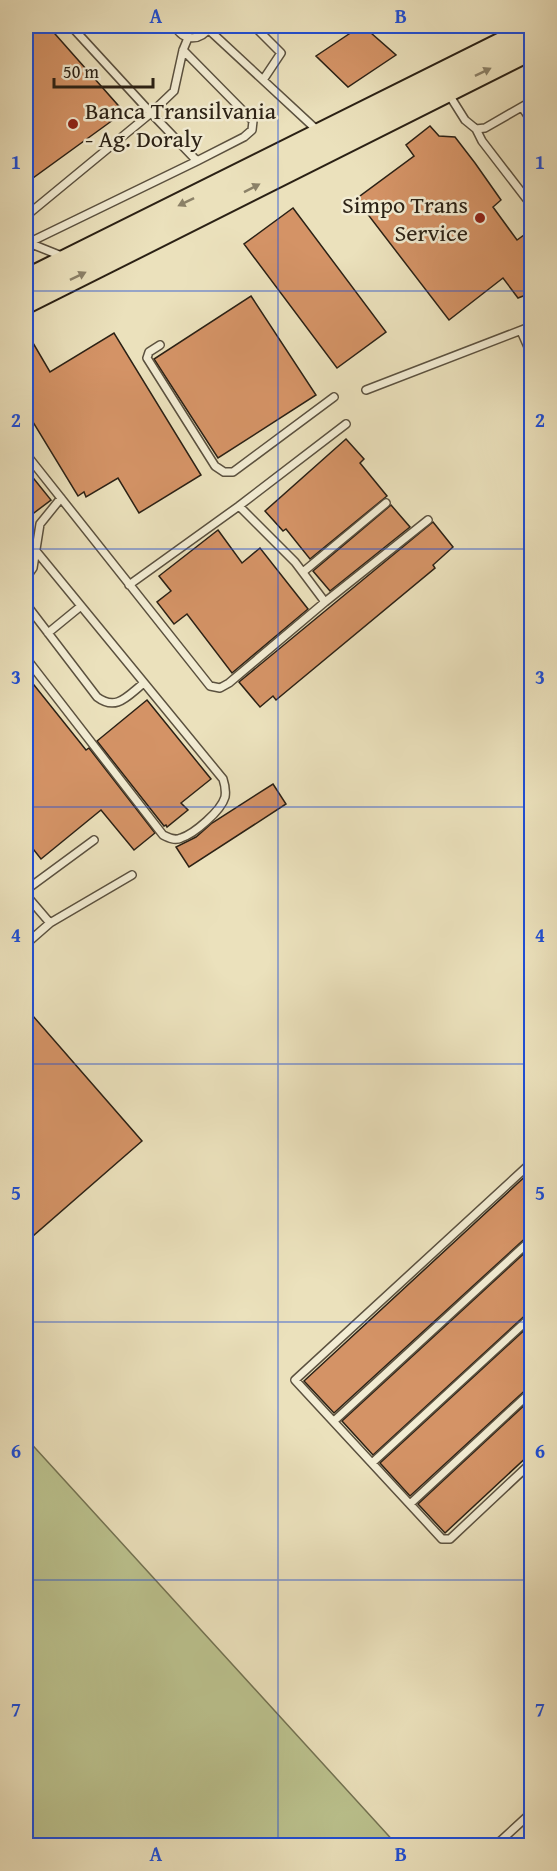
<svg xmlns="http://www.w3.org/2000/svg" width="557" height="1871" viewBox="0 0 557 1871" font-family="'Gentium Book Plus',serif">
<style>
.green{fill:#bbc28e;stroke:#737252;stroke-width:1.5}
.building{fill:#d49366;stroke:#2b2115;stroke-width:1.5}
.lines{fill:none;stroke-linecap:round;stroke-linejoin:round}
.service-casing{stroke:#5b513f;stroke-width:10}
.trunk-casing{stroke:#2b2115;stroke-width:26}
.service{stroke:#f2ecd3;stroke-width:7}
.trunk{stroke:#ebe1bc;stroke-width:22}
.oneway{fill:#8b8168}
.grid{fill:none;stroke:#1d4ed8;stroke-width:1.5;stroke-opacity:0.55}
.poi-dot{fill:#8f2418;stroke:#f2ecd3;stroke-width:2}
.labels{text-anchor:middle;dominant-baseline:central;stroke-width:5;stroke-linejoin:round;paint-order:stroke}
.poi-label{font-size:24px;fill:#2b2115;stroke:#f2ecd3;text-anchor:start}
.neatline{fill:none;stroke:#1d4ed8;stroke-width:2}
.grid-label{font-size:20px;text-anchor:middle;font-weight:bold;fill:#1d4ed8}
</style>
<rect width="100%" height="100%" fill="#ebe1bc"/>
<filter id="stains"><feTurbulence type="fractalNoise" baseFrequency=".00333" numOctaves="4"/><feColorMatrix values="0 0 0 0 .2 0 0 0 0 .09 0 0 0 0 .02 0 0 0 .5 -.17"/></filter>
<radialGradient id="worn" r=".72"><stop offset=".6" stop-color="#630" stop-opacity="0"/><stop offset="1" stop-color="#630" stop-opacity=".3"/></radialGradient>
<path class="green" d="M26,1438L397,1845H26Z"/>
<path class="building" d="M26,26H48L124,112L26,183Z
M361,26H363L396,55L348,87L316,56Z
M430,126L439,136L455,137L475,163L501,200L493,207L517,240L531,230V293L518,298L503,278L449,320L356,199L414,156L406,145Z
M293,208L386,332L337,368L244,244Z
M251,296L316,395L218,458L154,359Z
M26,331L50,372L114,333L201,475L139,513L118,478L86,497L84,492L78,496L30,417L26,420Z
M346,439L364,459L360,463L387,496L310,559L286,529L283,531L265,511Z
M26,469L51,500L26,519Z
M391,505L410,527L330,591L313,571Z
M433,522L453,547L433,565L435,568L276,700L273,696L260,707L239,682Z
M218,530L242,563L260,548L308,609L232,673L187,614L174,624L157,602L171,591L159,576Z
M26,675L86,750L89,748L155,833L134,850L101,810L41,859L26,840Z
M147,700L211,779L181,803L188,810L167,827L166,825L164,826L97,741Z
M273,784L286,804L189,867L176,847L196,837L212,823Z
M26,1008L142,1141L26,1242Z
M531,1171V1233L334,1413L304,1381Z
M531,1247V1310L373,1455L342,1421Z
M531,1324V1385L410,1496L380,1463Z
M531,1399V1453L445,1533L418,1504Z"/>
<g class="lines">
<defs>
<path id="service" d="M71,26L151,113L197,161
M175,26C183,41 200,42 210,27
M254,26L281,53L263,80
M209,30L319,132
M448,93L465,120L476,129L485,128L532,101
M522,107L532,122
M476,129L482,141L532,206
M26,216L151,113L174,91L183,50L188,38
M26,244L197,161L244,137L252,130L253,121L183,50
M26,261L29,243L64,257
M521,331L532,356
M160,345L149,352L147,358L215,466L224,472H233L334,397
M366,390L532,326
M26,454L210,686L220,688L229,683L325,602L428,520
M239,506L295,562L325,602
M303,572L386,503
M26,578L33,568L40,524L61,498
M129,585L239,506L346,424
M26,604L97,697C117,712 128,695 144,683
M48,633L81,606
M26,658L163,835C169,838 175,841 181,838C194,834 221,811 225,797C226,791 225,785 223,779L36,551
M26,890L94,840
M26,895L50,923
M26,944L50,923L132,875
M532,1162L295,1380L442,1539H450L532,1462
M334,1421L532,1239
M372,1463L532,1316
M410,1504L532,1391
M495,1846L532,1812"/>
<path id="trunk" d="M26,281L532,29
M26,302L532,48"/>
</defs>
<use href="#service" class="service-casing"/>
<use href="#trunk" class="trunk-casing"/>
<use href="#service" class="service"/>
<use href="#trunk" class="trunk"/>
</g>
<defs><path id="oneway-solid" d="M-6-.8H1V-3.2L6.5 0L1 3.2V.8H-6Z" transform="scale(1.5)"/></defs>
<g class="oneway">
<use href="#oneway-solid" transform="translate(483 72) rotate(-26)"/>
<use href="#oneway-solid" transform="translate(252 188) rotate(-27)"/>
<use href="#oneway-solid" transform="translate(186 202) rotate(154)"/>
<use href="#oneway-solid" transform="translate(78 276) rotate(-26)"/>
</g>
<path class="grid" d="M278,26V1846M26,291H532M26,549H532M26,807H532M26,1064H532M26,1322H532M26,1580H532"/>
<g class="poi-dot">
<circle cx="73" cy="124" r="6"/>
<circle cx="480" cy="218" r="6"/>
</g>
<g class="labels">
<g class="poi-label">
<text x="85" y="110">Banca Transilvania<tspan x="85" dy="28">- Ag. Doraly</tspan></text>
<text x="468" y="204" text-anchor="end">Simpo Trans<tspan x="468" dy="28">Service</tspan></text>
</g>
</g>
<rect width="557" height="1871" fill="none" stroke="#ebe1bc" stroke-width="66"/>
<path d="M54 78v9h99v-9" fill="none" stroke="#2b2115" stroke-width="3"/>
<text x="63" y="78" font-size="18" fill="#2b2115" stroke="#f2ecd3" stroke-width="4.5" paint-order="stroke">50 m</text>
<rect x="33" y="33" width="491" height="1805" class="neatline"/>
<g class="grid-label">
<text x="156" y="23">A</text>
<text x="401" y="23">B</text>
<text x="16" y="169">1</text>
<text x="540" y="169">1</text>
<text x="16" y="427">2</text>
<text x="540" y="427">2</text>
<text x="16" y="684">3</text>
<text x="540" y="684">3</text>
<text x="16" y="942">4</text>
<text x="540" y="942">4</text>
<text x="16" y="1200">5</text>
<text x="540" y="1200">5</text>
<text x="16" y="1458">6</text>
<text x="540" y="1458">6</text>
<text x="16" y="1716">7</text>
<text x="540" y="1716">7</text>
<text x="156" y="1861">A</text>
<text x="401" y="1861">B</text>
</g>
<rect width="100%" height="100%" filter="url(#stains)"/>
<rect width="100%" height="100%" fill="url(#worn)"/>
</svg>
